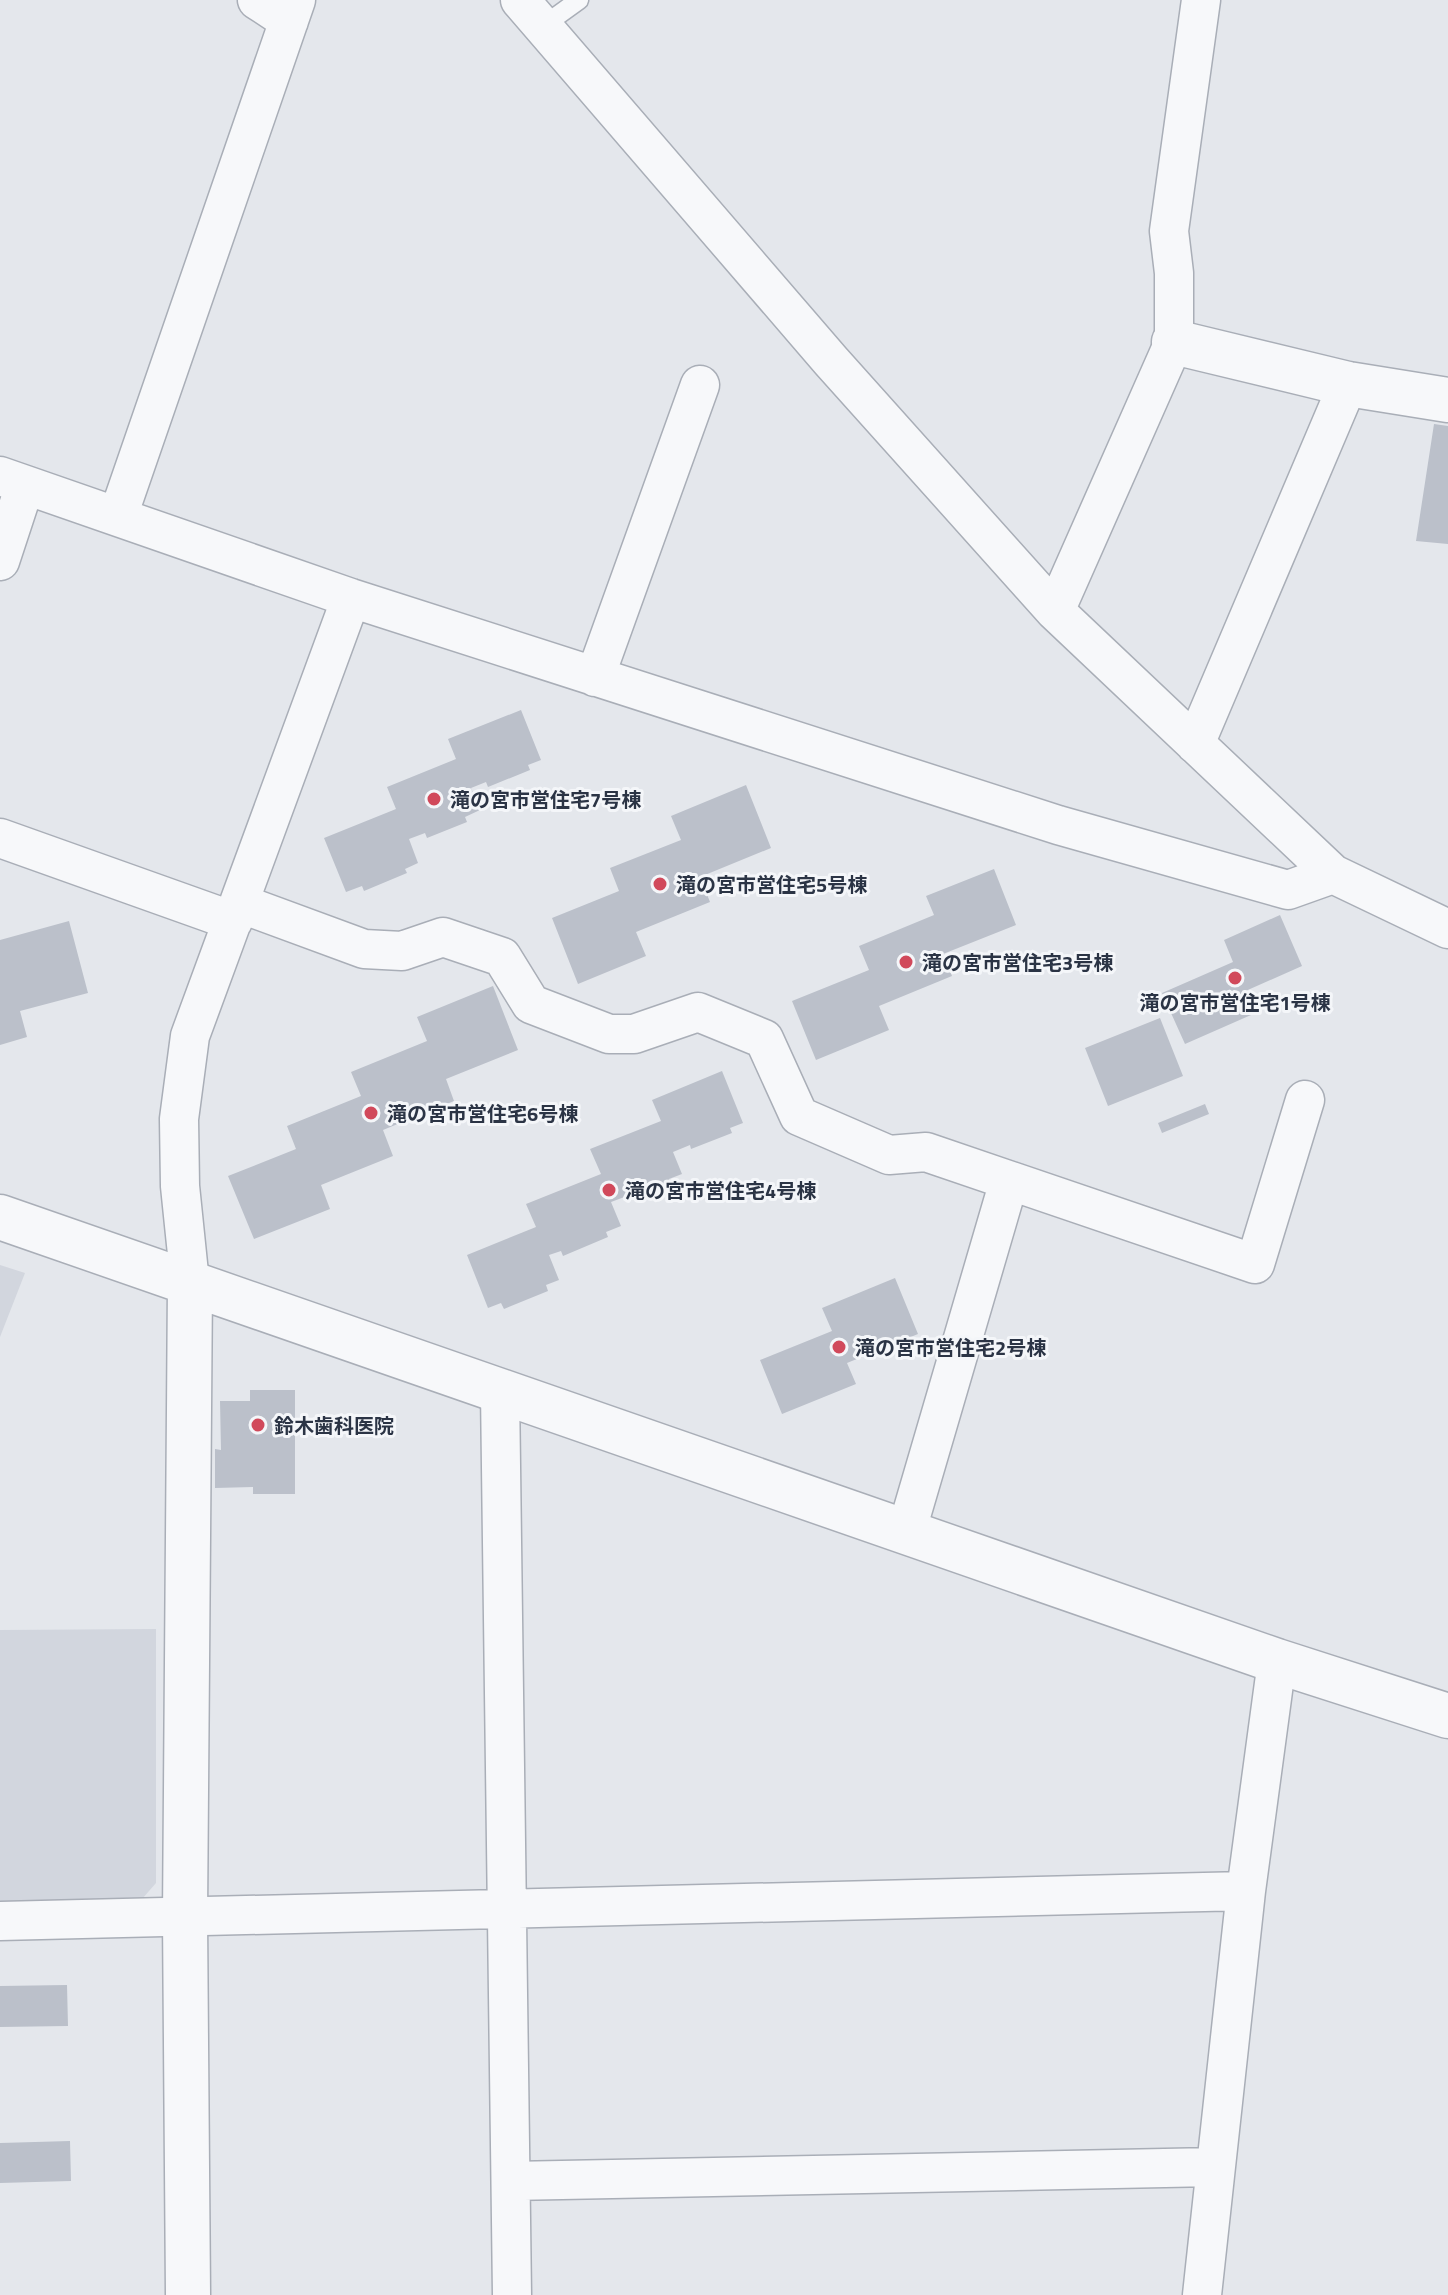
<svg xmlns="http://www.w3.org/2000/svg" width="1448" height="2295" viewBox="0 0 1448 2295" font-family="'Titillium Web','Noto Sans JP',sans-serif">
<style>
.built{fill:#d2d6de}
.building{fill:#bbc0ca}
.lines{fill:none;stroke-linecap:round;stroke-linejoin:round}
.service-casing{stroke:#a9aeb7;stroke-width:21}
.minor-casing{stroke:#a9aeb7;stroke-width:41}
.tertiary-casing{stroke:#a9aeb7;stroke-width:47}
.service{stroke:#f7f8fa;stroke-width:18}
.minor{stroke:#f7f8fa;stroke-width:38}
.tertiary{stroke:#f7f8fa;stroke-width:44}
.poi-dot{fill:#d1495b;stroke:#f4f6f9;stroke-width:3}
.labels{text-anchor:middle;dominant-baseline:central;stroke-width:6;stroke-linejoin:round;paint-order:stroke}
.poi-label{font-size:20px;font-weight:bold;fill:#2b3445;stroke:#f4f6f9;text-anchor:start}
</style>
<rect width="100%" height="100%" fill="#e4e7ec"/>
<path class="built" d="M0,1265L25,1273L0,1337Z
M156,1629V1883L142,1899L0,1903V1630Z"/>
<path class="building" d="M1434,424L1448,426V544L1416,541Z
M521,710L541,760L528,765L530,770L488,787L486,782L471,788L480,810L465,817L467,822L427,838L425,833L409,839L418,863L405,869L407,873L364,891L362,886L346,892L324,838L396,809L387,787L456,759L448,739Z
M746,785L771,848L700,877L710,902L636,932L646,956L578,984L552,918L619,891L610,868L681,840L671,816Z
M994,869L1016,925L943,954L952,976L879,1006L889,1030L816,1060L792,1001L869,970L859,946L934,915L926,896Z
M1280,915L1302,966L1241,993L1251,1015L1185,1044L1162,993L1233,962L1224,940Z
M69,921L88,993L20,1011L27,1037L0,1045V940Z
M493,986L518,1050L446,1079L454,1101L383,1130L393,1156L321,1185L330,1209L254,1239L228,1176L296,1149L287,1126L361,1096L351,1072L427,1041L417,1017Z
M1160,1018L1183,1076L1108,1106L1085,1048Z
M722,1071L743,1123L730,1128L732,1133L691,1149L690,1145L673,1152L682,1174L669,1179L671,1184L629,1201L627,1196L611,1202L621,1226L606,1232L608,1237L563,1256L561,1251L549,1255L559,1280L546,1285L548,1291L504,1309L501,1303L488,1308L467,1255L536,1227L526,1204L601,1174L590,1149L661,1121L652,1100Z
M1205,1104L1209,1114L1162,1133L1158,1123Z
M895,1278L918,1334L847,1363L856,1384L782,1414L760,1360L832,1331L822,1308Z
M250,1390H295V1494H253V1487L215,1488V1449L221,1450L220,1401H250Z
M67,1985L68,2026L0,2027V1986Z
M70,2141L71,2181L0,2183V2143Z"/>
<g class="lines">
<defs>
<path id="service" d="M543,26L579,0"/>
<path id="minor" d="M257,0L289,21
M520,0L831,361L1055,611L1333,874L1448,929
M0,476L351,598L1058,825L1288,890L1333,874
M118,516L296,0
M0,561L25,485
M1055,611L1174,342V273L1169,231L1201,0
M595,677L700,385
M1195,744L1348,384
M0,838L233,921
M239,903L364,949L402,951L443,937L502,957L531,1004L609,1034H634L698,1012L764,1039L799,1116L889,1155L926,1152L1255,1264L1305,1100
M190,1283L180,1186L179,1119L190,1036L351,598
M500,1391L512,2295
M906,1533L1009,1181
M0,1921L1246,1891
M511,2181L1214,2167
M1202,2295L1246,1891L1277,1661"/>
<path id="tertiary" d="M1174,342L1348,384L1448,400
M0,1217L1277,1661L1448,1716
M188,2295L185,1917L190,1283"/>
</defs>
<use href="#service" class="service-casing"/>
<use href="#minor" class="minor-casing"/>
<use href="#tertiary" class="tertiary-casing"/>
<use href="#service" class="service"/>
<use href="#minor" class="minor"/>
<use href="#tertiary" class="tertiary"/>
</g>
<g class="poi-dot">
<circle cx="434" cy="799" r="8"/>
<circle cx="660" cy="884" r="8"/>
<circle cx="906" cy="962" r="8"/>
<circle cx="1235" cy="978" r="8"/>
<circle cx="371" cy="1113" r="8"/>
<circle cx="609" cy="1190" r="8"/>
<circle cx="839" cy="1347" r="8"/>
<circle cx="258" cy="1425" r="8"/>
</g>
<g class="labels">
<g class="poi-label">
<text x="450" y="799">滝の宮市営住宅7号棟</text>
<text x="676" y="884">滝の宮市営住宅5号棟</text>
<text x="922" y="962">滝の宮市営住宅3号棟</text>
<text x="1235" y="1002" text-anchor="middle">滝の宮市営住宅1号棟</text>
<text x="387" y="1113">滝の宮市営住宅6号棟</text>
<text x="625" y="1190">滝の宮市営住宅4号棟</text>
<text x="855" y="1347">滝の宮市営住宅2号棟</text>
<text x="274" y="1425">鈴木歯科医院</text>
</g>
</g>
</svg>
